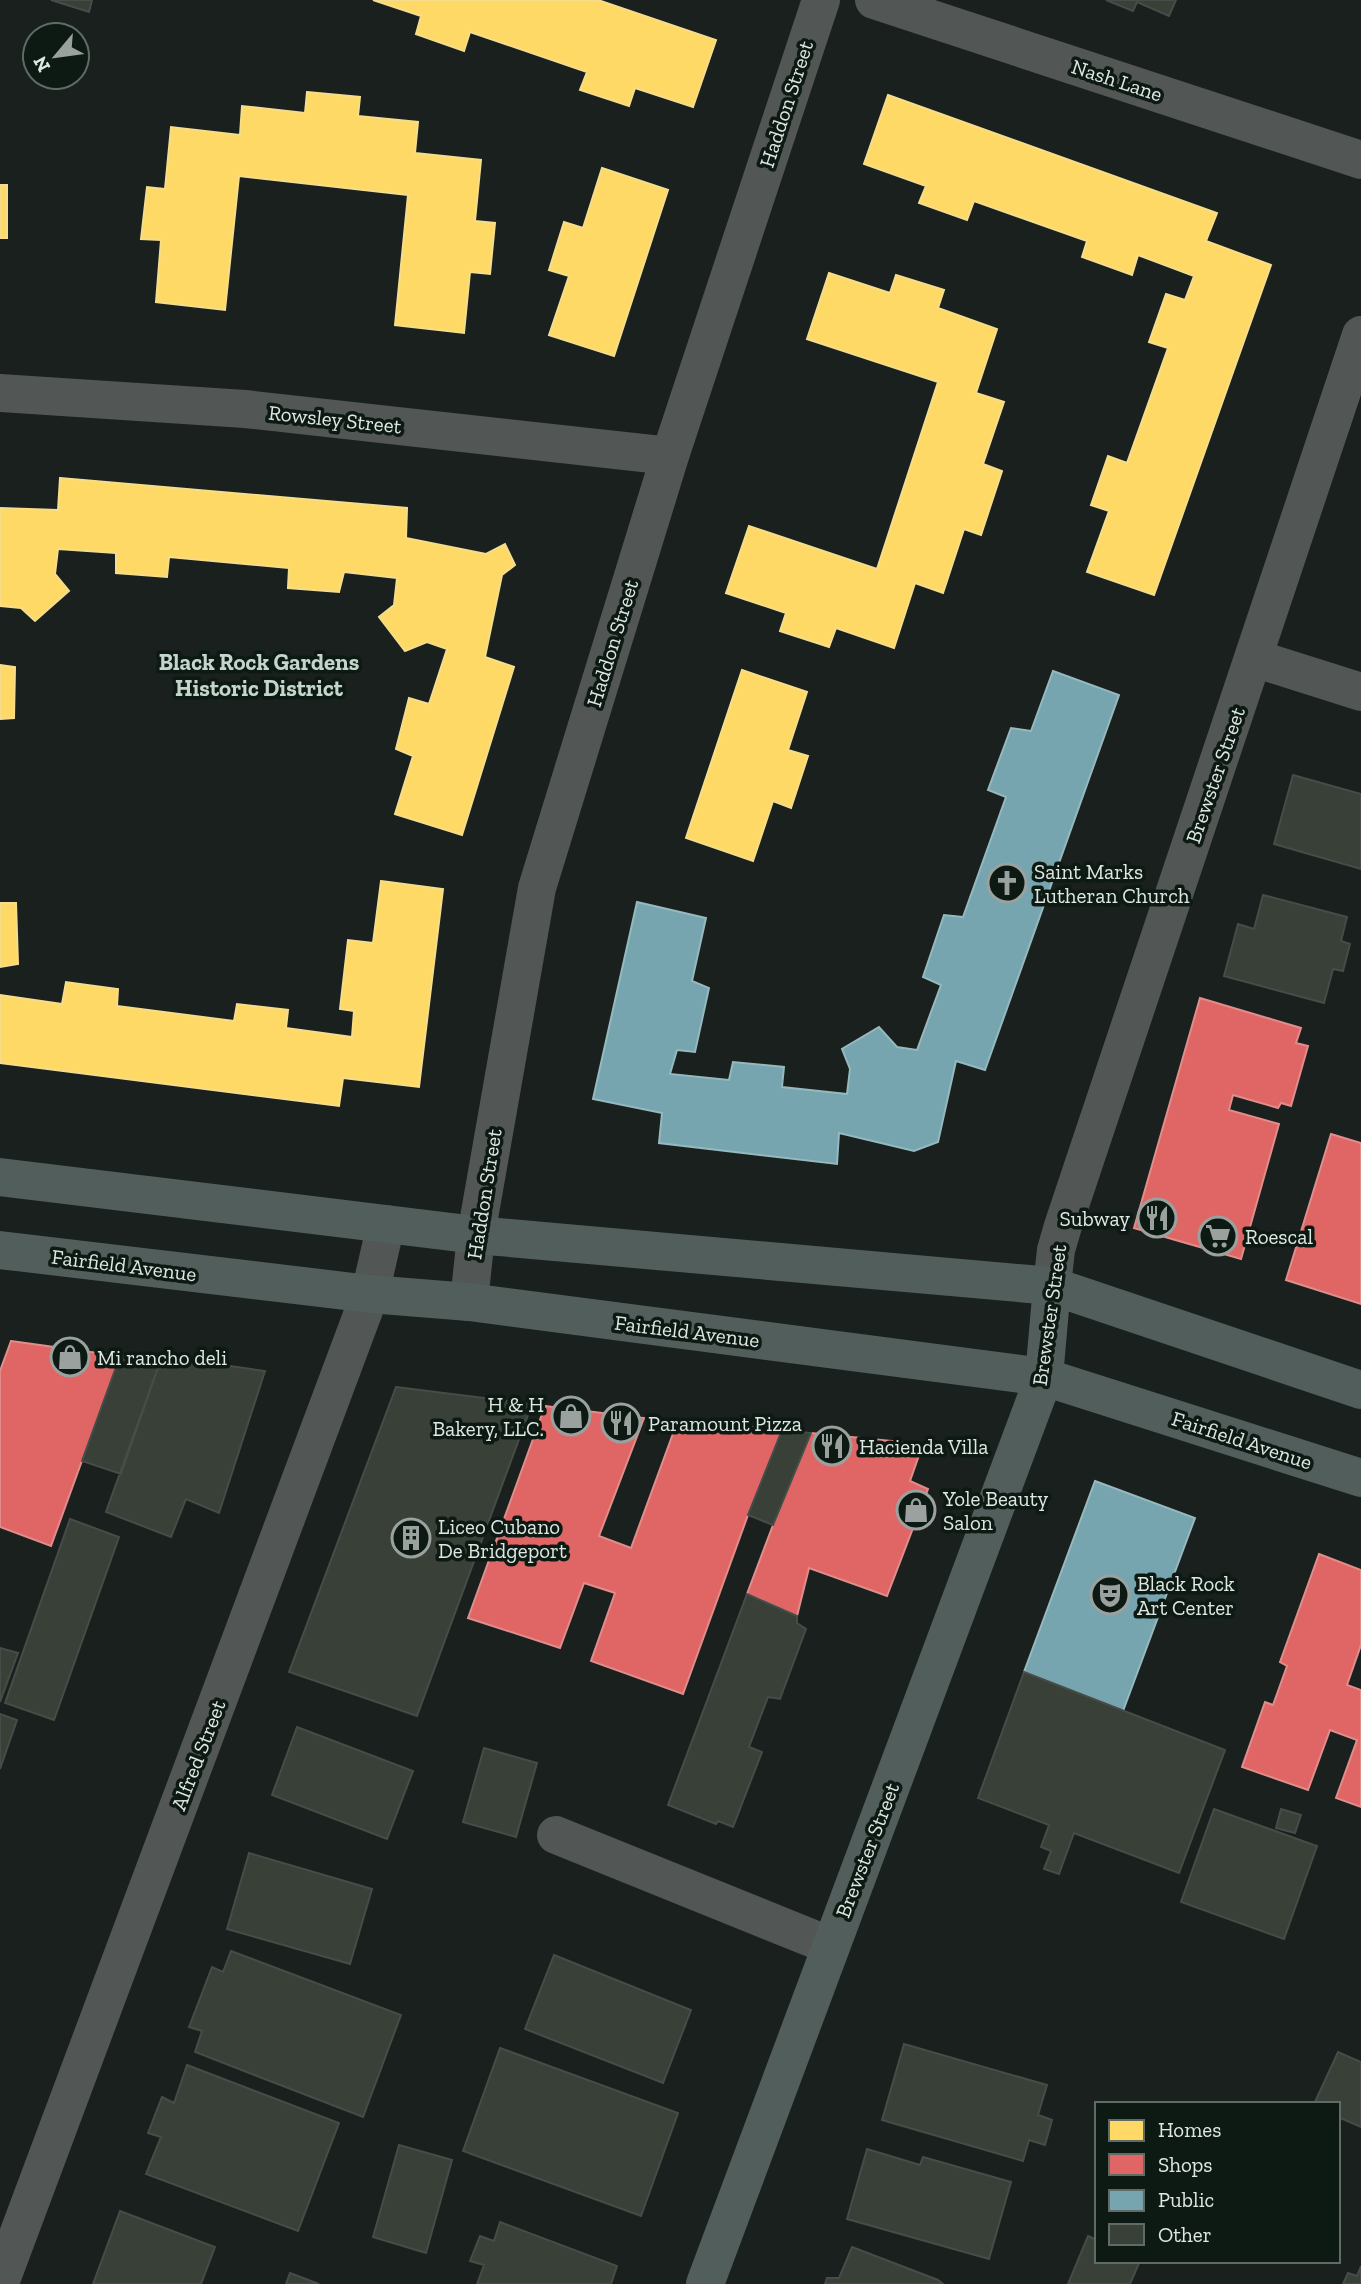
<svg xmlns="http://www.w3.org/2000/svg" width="1361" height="2284" viewBox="0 0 1361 2284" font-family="'Zilla Slab',serif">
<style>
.homes{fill:#ffd966;stroke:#f5dd8c;stroke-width:2}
.shops{fill:#e06666;stroke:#e08d8c;stroke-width:2}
.public{fill:#76a5af;stroke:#96b9bf;stroke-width:2}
.building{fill:#384038;stroke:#474c48;stroke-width:2}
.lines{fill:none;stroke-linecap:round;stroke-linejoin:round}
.minor{stroke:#525654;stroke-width:38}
.major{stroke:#515e5b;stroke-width:38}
.labels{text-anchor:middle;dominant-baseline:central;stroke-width:7;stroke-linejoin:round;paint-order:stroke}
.street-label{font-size:21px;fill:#dfe7e3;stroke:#0d1913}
.poi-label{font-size:21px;fill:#dfe7e3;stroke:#0d1913;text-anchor:start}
.neighbourhood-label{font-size:23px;font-weight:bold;fill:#c4d5cc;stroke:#0d1913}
</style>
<rect width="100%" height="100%" fill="#19201d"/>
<path class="homes" d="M373,0H598L716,40L693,107L635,88L629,106L580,90L587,72L470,32L464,51L416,34L421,16Z
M307,92L360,97L358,116L418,122L415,153L481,160L475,221L495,223L490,274L470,272L464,333L395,325L408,195L239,176L225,310L156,302L161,240L141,239L147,187L165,189L171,127L240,135L242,106L305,113Z
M888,95L1217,213L1206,241L1271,265L1154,595L1087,572L1109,511L1091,505L1108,456L1127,463L1168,348L1149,342L1166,294L1185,300L1194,276L1138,255L1132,275L1082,257L1087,241L974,201L967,220L919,203L926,186L864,164Z
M602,168L668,190L614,356L549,335L569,276L549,270L564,222L583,228Z
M0,185H7V238H0Z
M829,273L890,293L896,275L944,290L938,308L997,329L976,393L1004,402L983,464L1002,471L981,535L964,529L943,593L915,583L894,648L836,628L829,647L780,631L786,613L726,593L749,526L877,569L938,382L807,339Z
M60,478L407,508L406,538L486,554L505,544L515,565L502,575L485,657L514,667L462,835L395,814L413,756L396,749L409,698L429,704L447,649L427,642L405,651L379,617L394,605L397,578L344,572L339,592L288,588L289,568L169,557L167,577L116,573V553L58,549L55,574L69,591L35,621L21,608L0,606V508L58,510Z
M0,665L15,667L14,718L0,719Z
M742,670L807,692L788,750L808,756L791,808L773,801L753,861L686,838Z
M381,881L443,889L419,1087L343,1078L339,1106L0,1063V995L62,1004L66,982L118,989L117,1006L234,1021L237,1004L288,1010L286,1028L352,1037L354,1011L340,1009L348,940L373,943Z
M0,903H16L18,964L0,967Z"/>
<path class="shops" d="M1200,998L1301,1028L1296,1043L1308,1046L1291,1106L1281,1103L1278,1108L1233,1095L1229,1110L1279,1124L1241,1259L1134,1228Z
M1331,1134L1361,1143V1304L1286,1280Z
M11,1341L120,1356L51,1546L0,1527V1371Z
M545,1406L644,1418L599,1536L631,1548L678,1420L782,1430L748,1515L683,1694L591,1661L615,1593L584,1583L560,1648L468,1618Z
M811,1433L923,1444L910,1481L928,1489L887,1596L809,1568L797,1616L747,1594L773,1525Z
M1319,1554L1361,1570V1645L1347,1685L1361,1690V1807L1336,1798L1357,1740L1330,1730L1308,1790L1242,1767L1265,1702L1273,1705L1287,1666L1280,1662Z"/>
<path class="public" d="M1053,671L1119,695L985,1070L956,1061L938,1142L914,1151L839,1133L837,1164L659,1143L662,1113L593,1099L637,902L706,918L692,981L709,988L695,1052L677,1050L670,1074L729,1080L733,1062L784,1067L782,1087L847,1094L850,1069L842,1049L879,1027L897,1047L917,1050L941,985L923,977L944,915L963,917L1006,797L988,790L1011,728L1031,731Z
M1095,1481L1195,1518L1123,1711L1024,1672Z"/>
<path class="building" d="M51,0H92L89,12Z
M1106,0H1176L1169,16L1137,2L1133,11Z
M1293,775L1361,794V869L1274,844Z
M1263,895L1347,917L1341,941L1350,944L1343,971L1333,969L1324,1003L1224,976L1238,924L1254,929Z
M120,1356H162L121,1474L82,1461Z
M162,1356L265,1371L219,1513L186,1499L171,1537L106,1512Z
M396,1387L532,1404L417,1716L289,1672Z
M782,1430L811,1433L773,1525L748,1515Z
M70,1519L119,1537L54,1720L5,1703Z
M747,1594L797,1616V1623L806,1629L780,1699L768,1697L749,1747L762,1752L733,1827L718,1821L716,1824L668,1805Z
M0,1648L18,1653L0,1702Z
M1024,1672L1225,1750L1179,1873L1074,1833L1059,1874L1044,1869L1051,1851L1041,1847L1049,1825L978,1798Z
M0,1714L17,1720L0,1769Z
M297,1727L413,1771L387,1839L272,1795Z
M484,1748L537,1763L516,1837L463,1822Z
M1214,1809L1317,1846L1284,1939L1181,1902Z
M1281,1809L1301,1815L1295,1833L1276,1828Z
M249,1853L372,1889L350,1964L227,1929Z
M231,1951L401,2015L363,2117L195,2052L202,2031L189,2027L212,1967L223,1972Z
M554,1955L691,2010L663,2083L525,2029Z
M904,2044L1047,2085L1038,2115L1052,2120L1045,2145L1029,2140L1023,2161L882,2120Z
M500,2048L678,2113L641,2216L463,2151Z
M1338,2052L1361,2062V2127L1338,2117V2104H1314Z
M187,2065L339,2123L298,2231L146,2174L161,2137L148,2133L162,2097L174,2103Z
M399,2145L452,2160L426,2253L373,2237Z
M867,2149L920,2165L923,2157L1011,2182L989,2259L847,2219Z
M120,2211L215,2247L201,2284H93Z
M500,2222L617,2266L611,2284H477L484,2265L470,2261L480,2236L494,2241Z
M1088,2236L1097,2240V2261H1140L1130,2284H1068Z
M852,2247L938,2280L943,2284H825L827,2278H839Z
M1361,2266V2284H1343L1348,2273L1357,2276Z
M290,2273L319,2284H286Z"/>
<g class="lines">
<path class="minor" d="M874,0L1361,160
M0,393L245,409L670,456
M1254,658L1361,692
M1052,1286L1056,1250L1063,1226L1361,335
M469,1302L476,1235L537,888L670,456L821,0
M556,1835L831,1946
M0,2283L370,1294L386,1224"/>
<path class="major" d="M0,1177L476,1235L1052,1286L1361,1390
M0,1250L370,1294L469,1302L1044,1377L1361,1478
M705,2284L1044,1377L1052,1286"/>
</g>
<defs>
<symbol id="church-ring" viewBox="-11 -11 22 22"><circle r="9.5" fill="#0d1913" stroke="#9aa19e" stroke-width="1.5"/><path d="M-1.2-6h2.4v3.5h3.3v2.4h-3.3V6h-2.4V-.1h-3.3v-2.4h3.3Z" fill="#9aa19e"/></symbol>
<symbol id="restaurant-ring" viewBox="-11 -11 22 22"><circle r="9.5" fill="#0d1913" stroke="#9aa19e" stroke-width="1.5"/><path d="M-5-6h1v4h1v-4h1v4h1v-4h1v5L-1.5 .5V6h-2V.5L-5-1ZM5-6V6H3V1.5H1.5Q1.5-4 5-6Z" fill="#9aa19e"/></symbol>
<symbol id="supermarket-ring" viewBox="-11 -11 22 22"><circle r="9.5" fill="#0d1913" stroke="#9aa19e" stroke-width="1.5"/><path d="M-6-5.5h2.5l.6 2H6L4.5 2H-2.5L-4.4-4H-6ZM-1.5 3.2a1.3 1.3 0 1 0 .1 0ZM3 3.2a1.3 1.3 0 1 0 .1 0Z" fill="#9aa19e"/></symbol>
<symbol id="shop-ring" viewBox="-11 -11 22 22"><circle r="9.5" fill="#0d1913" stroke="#9aa19e" stroke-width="1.5"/><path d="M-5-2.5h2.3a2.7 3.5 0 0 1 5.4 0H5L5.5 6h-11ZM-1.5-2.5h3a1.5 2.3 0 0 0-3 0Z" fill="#9aa19e"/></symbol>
<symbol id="building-ring" viewBox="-11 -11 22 22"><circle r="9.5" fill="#0d1913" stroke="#9aa19e" stroke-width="1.5"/><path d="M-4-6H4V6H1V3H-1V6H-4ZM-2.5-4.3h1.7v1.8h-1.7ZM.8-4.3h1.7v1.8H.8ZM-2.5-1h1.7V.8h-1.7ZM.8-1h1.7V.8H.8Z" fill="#9aa19e"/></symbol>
<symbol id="theatre-ring" viewBox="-11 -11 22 22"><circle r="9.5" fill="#0d1913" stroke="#9aa19e" stroke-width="1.5"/><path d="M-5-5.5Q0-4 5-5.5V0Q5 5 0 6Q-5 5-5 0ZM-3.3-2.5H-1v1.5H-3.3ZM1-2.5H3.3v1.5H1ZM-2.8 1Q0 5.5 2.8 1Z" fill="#9aa19e"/></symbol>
</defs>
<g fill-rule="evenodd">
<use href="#church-ring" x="985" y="861" width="44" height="44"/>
<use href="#restaurant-ring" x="1135" y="1196" width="44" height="44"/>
<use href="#supermarket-ring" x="1196" y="1214" width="44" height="44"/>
<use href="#shop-ring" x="48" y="1335" width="44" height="44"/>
<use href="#shop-ring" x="549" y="1394" width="44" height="44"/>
<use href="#restaurant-ring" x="599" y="1401" width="44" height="44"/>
<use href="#restaurant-ring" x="810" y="1424" width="44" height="44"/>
<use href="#shop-ring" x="894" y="1488" width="44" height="44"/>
<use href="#building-ring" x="389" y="1516" width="44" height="44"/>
<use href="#theatre-ring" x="1088" y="1573" width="44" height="44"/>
</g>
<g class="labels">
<g class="street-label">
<text transform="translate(1117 80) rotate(18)">Nash Lane</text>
<text transform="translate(786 104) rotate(-72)">Haddon Street</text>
<text transform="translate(335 419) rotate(6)">Rowsley Street</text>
<text transform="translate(612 643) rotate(-73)">Haddon Street</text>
<text transform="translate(1215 775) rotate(-71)">Brewster Street</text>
<text transform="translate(484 1194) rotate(-81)">Haddon Street</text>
<text transform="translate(124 1265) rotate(7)">Fairfield Avenue</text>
<text transform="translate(1049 1315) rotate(-82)">Brewster Street</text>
<text transform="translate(687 1331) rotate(7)">Fairfield Avenue</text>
<text transform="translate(1242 1440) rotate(18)">Fairfield Avenue</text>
<text transform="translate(198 1755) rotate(-69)">Alfred Street</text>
<text transform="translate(867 1850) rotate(-69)">Brewster Street</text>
</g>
<g class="poi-label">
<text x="1034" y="871">Saint Marks<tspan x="1034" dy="24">Lutheran Church</tspan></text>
<text x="1130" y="1218" text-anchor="end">Subway</text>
<text x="1245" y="1236">Roescal</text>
<text x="97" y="1357">Mi rancho deli</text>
<text x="544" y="1404" text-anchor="end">H &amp; H<tspan x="544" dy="24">Bakery, LLC.</tspan></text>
<text x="648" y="1423">Paramount Pizza</text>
<text x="859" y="1446">Hacienda Villa</text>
<text x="943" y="1498">Yole Beauty<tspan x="943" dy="24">Salon</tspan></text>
<text x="438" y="1526">Liceo Cubano<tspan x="438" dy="24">De Bridgeport</tspan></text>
<text x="1137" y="1583">Black Rock<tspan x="1137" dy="24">Art Center</tspan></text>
</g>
<g class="neighbourhood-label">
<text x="259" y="662">Black Rock Gardens<tspan x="259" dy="26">Historic District</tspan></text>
</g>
</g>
<rect x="1095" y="2102" width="245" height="161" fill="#0d1913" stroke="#616b66" stroke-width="2"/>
<rect x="1109" y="2120" width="35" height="21" fill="#ffd966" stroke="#616b66" stroke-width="2"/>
<text x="1158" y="2137" font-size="21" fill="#dfe7e3">Homes</text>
<rect x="1109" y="2154" width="35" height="21" fill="#e06666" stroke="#616b66" stroke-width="2"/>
<text x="1158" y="2172" font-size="21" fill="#dfe7e3">Shops</text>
<rect x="1109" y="2190" width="35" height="21" fill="#76a5af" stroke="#616b66" stroke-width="2"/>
<text x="1158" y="2207" font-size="21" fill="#dfe7e3">Public</text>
<rect x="1109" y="2224" width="35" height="21" fill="#384038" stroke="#616b66" stroke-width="2"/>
<text x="1158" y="2242" font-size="21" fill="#dfe7e3">Other</text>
<g transform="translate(56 56) rotate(241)"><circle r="33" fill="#0d1913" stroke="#616b66" stroke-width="2"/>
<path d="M0-5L12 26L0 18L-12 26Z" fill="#9aa19e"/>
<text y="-10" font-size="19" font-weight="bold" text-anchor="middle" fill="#dfe7e3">N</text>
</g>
</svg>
